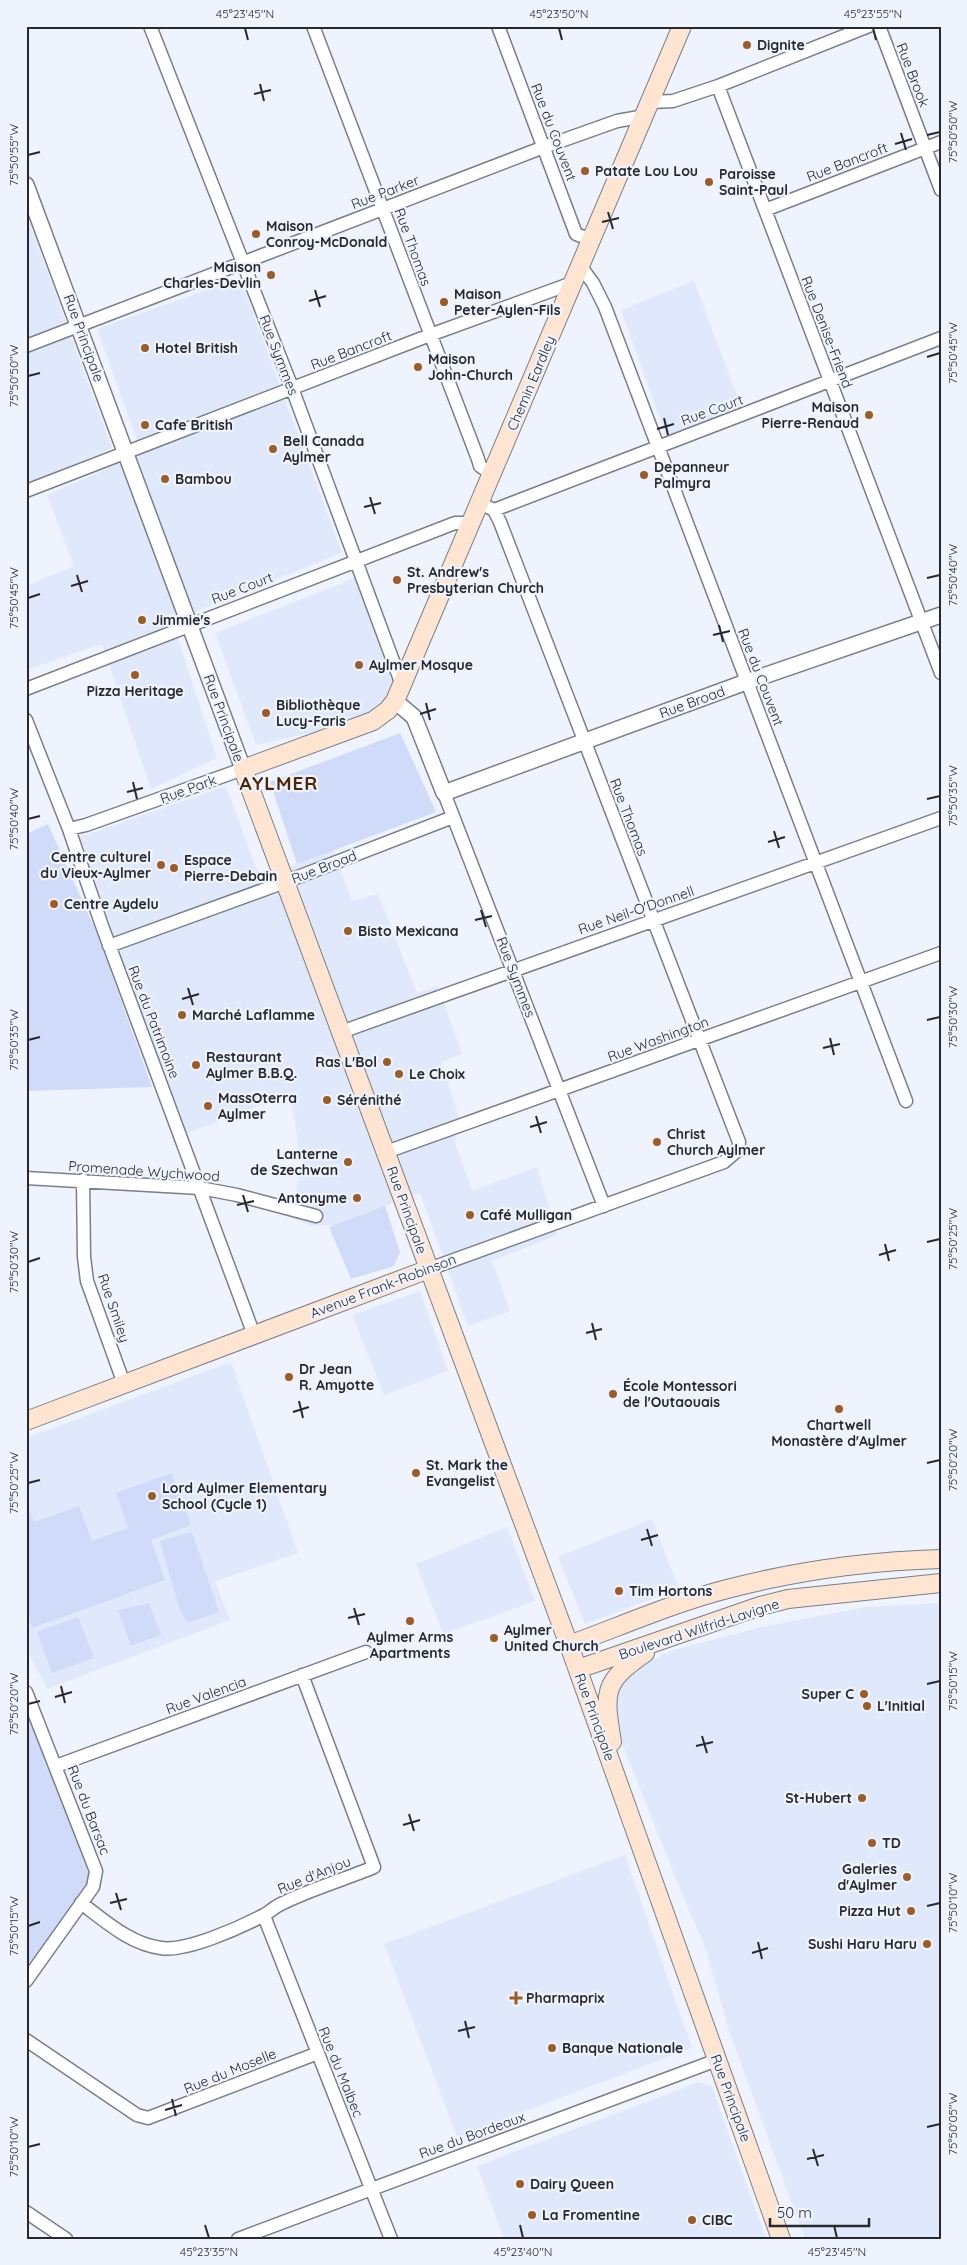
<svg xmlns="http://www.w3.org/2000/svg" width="967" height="2265" viewBox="0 0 967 2265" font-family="Quicksand,sans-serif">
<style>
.built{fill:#e0e8fc}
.green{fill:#cfdbf9}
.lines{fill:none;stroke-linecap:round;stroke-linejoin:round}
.minor-casing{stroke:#7a7f8a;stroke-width:15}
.tertiary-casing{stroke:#7a7f8a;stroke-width:18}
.secondary-casing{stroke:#7a7f8a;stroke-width:20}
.minor{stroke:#fff;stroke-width:12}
.tertiary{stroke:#fff;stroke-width:15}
.secondary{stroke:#fee5d2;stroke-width:18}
.ticks{fill:none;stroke:#27292e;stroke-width:2}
.poi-dot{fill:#9c5c26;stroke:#eef3fd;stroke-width:2}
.labels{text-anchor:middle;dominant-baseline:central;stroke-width:4.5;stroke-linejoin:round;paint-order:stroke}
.poi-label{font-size:14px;font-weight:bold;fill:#27292e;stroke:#eef3fd;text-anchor:start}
.street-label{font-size:14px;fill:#27292e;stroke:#eef3fd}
.district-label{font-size:19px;font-weight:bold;letter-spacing:1px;fill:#502600;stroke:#eef3fd}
.neatline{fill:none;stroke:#27292e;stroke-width:2}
.ticks-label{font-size:12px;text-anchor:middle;fill:#27292e}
</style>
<rect width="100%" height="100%" fill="#eef3fd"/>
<path class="built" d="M26,213L112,448L26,485Z
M240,278L342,553L172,621L217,758L151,789L102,644L26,670V586L74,566L47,495L142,454L97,329Z
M694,281L742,409L667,438L621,310Z
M355,578L393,683L387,699L368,720L256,745L215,633Z
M226,786L260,878L333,850L352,901L378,894L417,993L438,986L462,1054L441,1062L458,1114L455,1142L472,1191L537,1167L557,1235L492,1261L510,1311L468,1326L420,1193L337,1225L311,1226L289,1217L302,1166L290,1094L183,1135L80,837Z
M420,1291L448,1371L384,1395L352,1315Z
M231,1362L298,1553L215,1581L230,1620L47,1689L26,1648V1438Z
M652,1519L678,1586L662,1595L585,1624L558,1557Z
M507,1527L535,1601L443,1634L416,1564Z
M941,1603V2239H805L729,2031L705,1947L687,1906L610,1714L624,1675L670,1651L762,1627L866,1607Z
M625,1855L692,2048L457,2137L384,1944Z
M699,2082L712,2087L766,2239H504L477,2166Z"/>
<path class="green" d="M400,733L436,812L297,864L270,782Z
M48,824L98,936L152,1087L26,1091V834Z
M385,1206L400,1252L394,1266L351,1279L329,1227Z
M172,1473L191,1525L151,1540L165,1580L32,1628L26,1611V1501L34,1522L79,1506L92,1541L128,1528L116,1493Z
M192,1532L219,1612L187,1623L179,1607L160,1541Z
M149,1603L161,1635L131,1646L118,1610Z
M78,1617L94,1658L52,1673L37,1632Z
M26,1698L96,1871L36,1966L26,1959Z"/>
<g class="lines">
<defs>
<path id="minor" d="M150,26L289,380L402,685
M313,26L478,459L480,466L492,474
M498,26L576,234L591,240
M879,26L941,190
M718,86L941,673
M651,102L673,101L718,86L869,26
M765,210L941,142
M581,267L593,283L605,307L906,1101
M26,346L544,147L617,121L645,116
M26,491L430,335L575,282
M494,510L941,338
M26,689L455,523H471
M26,720L69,829L101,923L254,1335
M444,793L604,1206
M69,829L86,825L243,769
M109,946L285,882L453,817
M341,1032L941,818
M386,1152L941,953
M26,1178L200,1188L237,1195L316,1216
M83,1180L84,1257L87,1281L124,1384
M429,1269L724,1162L738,1150L739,1142L500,522L494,510L480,503
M26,1692L96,1871L93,1887L26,1981
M56,1766L366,1652
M81,1903C105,1921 130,1944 161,1948C186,1952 239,1928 262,1916C269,1913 274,1907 281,1904C308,1890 346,1879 374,1867L302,1675
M264,1916L391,2239
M26,2040L137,2115L148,2118L318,2053
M26,2212L66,2239
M238,2239L717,2060"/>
<path id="tertiary" d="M26,185L243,769
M395,701L414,717L444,793L746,682L941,615"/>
<path id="secondary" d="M682,26L395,701L388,710L373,721L243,769L569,1645L781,2239
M26,1421L429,1269
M569,1645C621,1626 673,1603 727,1589C796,1571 869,1561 941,1559
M578,1669L760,1606L788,1599L941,1583
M612,1742C604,1693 602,1682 645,1653"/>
</defs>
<use href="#minor" class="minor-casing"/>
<use href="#tertiary" class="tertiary-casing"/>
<use href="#secondary" class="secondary-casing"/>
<use href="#minor" class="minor"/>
<use href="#tertiary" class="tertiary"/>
<use href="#secondary" class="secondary"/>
</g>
<path class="ticks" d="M245,28L248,40M559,28L562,40M873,28L876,40M260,84L264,101M254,94L271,90M901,133L906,150M927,135L940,132M895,144L912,139M28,155L40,152M608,212L613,229M602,222L619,218M315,290L320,307M309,301L326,296M927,357L940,353M28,376L40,373M664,418L668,435M657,429L674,424M370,497L375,514M364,507L381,503M77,575L82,592M927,578L940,575M71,586L88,581M28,598L40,594M719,625L723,642M713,635L730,631M426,703L430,720M420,714L436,709M133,782L137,799M127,792L143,788M927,799L940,796M28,819L40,816M774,831L779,848M768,842L785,837M481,910L486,927M475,920L492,916M188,988L193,1005M182,999L199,994M927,1020L940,1017M830,1038L834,1055M28,1040L40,1037M823,1048L840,1044M536,1116L541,1133M530,1127L547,1122M243,1195L248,1212M237,1205L254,1201M927,1242L940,1239M885,1244L889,1261M879,1255L896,1250M28,1262L40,1258M592,1323L596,1340M586,1333L602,1329M299,1401L303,1418M293,1412L309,1407M927,1463L940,1460M28,1483L40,1480M647,1529L652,1546M641,1540L658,1535M354,1608L359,1625M348,1618L365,1614M927,1684L940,1681M61,1686L65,1703M55,1697L72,1692M28,1704L40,1701M702,1736L707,1753M696,1746L713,1742M409,1814L414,1831M403,1825L420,1820M116,1893L121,1910M110,1903L127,1899M927,1906L940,1903M28,1926L40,1922M758,1942L762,1959M752,1953L768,1948M465,2021L469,2038M458,2031L475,2027M172,2099L176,2116M165,2110L182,2105M927,2127L940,2124M28,2147L40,2144M813,2149L818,2166M807,2159L824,2155M205,2225L209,2238M520,2225L523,2238M834,2225L837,2238"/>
<g class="poi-dot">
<circle cx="747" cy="45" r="5"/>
<circle cx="585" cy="171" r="5"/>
<circle cx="709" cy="182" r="5"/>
<circle cx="256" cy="234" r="5"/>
<circle cx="271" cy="275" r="5"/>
<circle cx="444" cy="302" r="5"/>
<circle cx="145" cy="348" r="5"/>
<circle cx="418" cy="367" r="5"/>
<circle cx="869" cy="415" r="5"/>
<circle cx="145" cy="425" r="5"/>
<circle cx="273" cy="449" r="5"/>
<circle cx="644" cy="475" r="5"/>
<circle cx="165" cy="479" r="5"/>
<circle cx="397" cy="580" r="5"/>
<circle cx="142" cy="620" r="5"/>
<circle cx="359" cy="665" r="5"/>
<circle cx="135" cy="675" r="5"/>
<circle cx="266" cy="713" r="5"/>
<circle cx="161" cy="865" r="5"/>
<circle cx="174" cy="868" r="5"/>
<circle cx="54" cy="904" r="5"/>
<circle cx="348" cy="931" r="5"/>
<circle cx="182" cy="1015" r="5"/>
<circle cx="387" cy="1062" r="5"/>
<circle cx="196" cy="1065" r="5"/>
<circle cx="399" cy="1074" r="5"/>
<circle cx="327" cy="1100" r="5"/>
<circle cx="208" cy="1106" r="5"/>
<circle cx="657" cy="1142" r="5"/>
<circle cx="348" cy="1162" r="5"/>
<circle cx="357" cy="1198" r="5"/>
<circle cx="470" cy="1215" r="5"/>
<circle cx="289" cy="1377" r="5"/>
<circle cx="613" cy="1394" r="5"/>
<circle cx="839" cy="1409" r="5"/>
<circle cx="416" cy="1473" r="5"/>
<circle cx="152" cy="1496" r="5"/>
<circle cx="619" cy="1591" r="5"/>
<circle cx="410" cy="1621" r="5"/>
<circle cx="494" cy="1638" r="5"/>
<circle cx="864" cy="1694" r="5"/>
<circle cx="867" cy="1706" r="5"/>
<circle cx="862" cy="1798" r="5"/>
<circle cx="872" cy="1843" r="5"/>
<circle cx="907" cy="1877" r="5"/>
<circle cx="911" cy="1911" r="5"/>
<circle cx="927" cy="1944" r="5"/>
<path d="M513.5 1990.5h5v5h5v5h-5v5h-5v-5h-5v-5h5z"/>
<circle cx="552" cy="2048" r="5"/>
<circle cx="520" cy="2184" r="5"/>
<circle cx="532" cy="2215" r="5"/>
<circle cx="692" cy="2220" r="5"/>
</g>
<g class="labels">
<g class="poi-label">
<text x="757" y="45">Dignite</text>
<text x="595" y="171">Patate Lou Lou</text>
<text x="719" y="174">Paroisse<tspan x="719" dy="16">Saint-Paul</tspan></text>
<text x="266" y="226">Maison<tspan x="266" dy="16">Conroy-McDonald</tspan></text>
<text x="261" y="267" text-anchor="end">Maison<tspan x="261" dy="16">Charles-Devlin</tspan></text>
<text x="454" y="294">Maison<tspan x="454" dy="16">Peter-Aylen-Fils</tspan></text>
<text x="155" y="348">Hotel British</text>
<text x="428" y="359">Maison<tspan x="428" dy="16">John-Church</tspan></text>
<text x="859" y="407" text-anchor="end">Maison<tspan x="859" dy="16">Pierre-Renaud</tspan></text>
<text x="155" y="425">Cafe British</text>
<text x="283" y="441">Bell Canada<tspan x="283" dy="16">Aylmer</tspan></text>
<text x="654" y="467">Depanneur<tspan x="654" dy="16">Palmyra</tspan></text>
<text x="175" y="479">Bambou</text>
<text x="407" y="572">St. Andrew's<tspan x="407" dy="16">Presbyterian Church</tspan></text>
<text x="152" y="620">Jimmie's</text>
<text x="369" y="665">Aylmer Mosque</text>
<text x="135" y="691" text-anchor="middle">Pizza Heritage</text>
<text x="276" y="705">Bibliothèque<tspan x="276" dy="16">Lucy-Faris</tspan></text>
<text x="151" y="857" text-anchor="end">Centre culturel<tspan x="151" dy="16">du Vieux-Aylmer</tspan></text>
<text x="184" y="860">Espace<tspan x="184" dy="16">Pierre-Debain</tspan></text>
<text x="64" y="904">Centre Aydelu</text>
<text x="358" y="931">Bisto Mexicana</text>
<text x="192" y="1015">Marché Laflamme</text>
<text x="206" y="1057">Restaurant<tspan x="206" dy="16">Aylmer B.B.Q.</tspan></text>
<text x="377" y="1062" text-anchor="end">Ras L'Bol</text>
<text x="409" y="1074">Le Choix</text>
<text x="218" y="1098">MassOterra<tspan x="218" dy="16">Aylmer</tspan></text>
<text x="337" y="1100">Sérénithé</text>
<text x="667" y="1134">Christ<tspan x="667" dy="16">Church Aylmer</tspan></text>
<text x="338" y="1154" text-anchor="end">Lanterne<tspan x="338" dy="16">de Szechwan</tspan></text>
<text x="347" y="1198" text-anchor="end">Antonyme</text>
<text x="480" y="1215">Café Mulligan</text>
<text x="299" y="1369">Dr Jean<tspan x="299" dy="16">R. Amyotte</tspan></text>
<text x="623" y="1386">École Montessori<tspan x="623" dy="16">de l'Outaouais</tspan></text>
<text x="839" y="1425" text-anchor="middle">Chartwell<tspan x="839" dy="16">Monastère d'Aylmer</tspan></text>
<text x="426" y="1465">St. Mark the<tspan x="426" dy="16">Evangelist</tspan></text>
<text x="162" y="1488">Lord Aylmer Elementary<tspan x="162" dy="16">School (Cycle 1)</tspan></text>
<text x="629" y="1591">Tim Hortons</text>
<text x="504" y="1630">Aylmer<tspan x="504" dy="16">United Church</tspan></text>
<text x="410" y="1637" text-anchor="middle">Aylmer Arms<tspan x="410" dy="16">Apartments</tspan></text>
<text x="854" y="1694" text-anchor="end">Super C</text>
<text x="877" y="1706">L'Initial</text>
<text x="852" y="1798" text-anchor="end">St-Hubert</text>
<text x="882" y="1843">TD</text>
<text x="897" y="1869" text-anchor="end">Galeries<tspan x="897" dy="16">d'Aylmer</tspan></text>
<text x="901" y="1911" text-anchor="end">Pizza Hut</text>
<text x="917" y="1944" text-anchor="end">Sushi Haru Haru</text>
<text x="526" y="1998">Pharmaprix</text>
<text x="562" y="2048">Banque Nationale</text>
<text x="530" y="2184">Dairy Queen</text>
<text x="542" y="2215">La Fromentine</text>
<text x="702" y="2220">CIBC</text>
</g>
<g class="street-label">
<text transform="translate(913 75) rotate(69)">Rue Brook</text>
<text transform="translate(554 132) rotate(69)">Rue du Couvent</text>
<text transform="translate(847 162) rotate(-21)">Rue Bancroft</text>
<text transform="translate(385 192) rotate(-21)">Rue Parker</text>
<text transform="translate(413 247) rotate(70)">Rue Thomas</text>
<text transform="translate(827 332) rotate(69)">Rue Denise-Friend</text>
<text transform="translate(84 338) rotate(70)">Rue Principale</text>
<text transform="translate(351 350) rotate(-21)">Rue Bancroft</text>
<text transform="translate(279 355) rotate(69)">Rue Symmes</text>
<text transform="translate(531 383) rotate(-67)">Chemin Eardley</text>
<text transform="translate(712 410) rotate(-20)">Rue Court</text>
<text transform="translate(242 588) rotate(-21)">Rue Court</text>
<text transform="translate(761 677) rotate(69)">Rue du Couvent</text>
<text transform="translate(692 702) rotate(-20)">Rue Broad</text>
<text transform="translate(224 718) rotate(70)">Rue Principale</text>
<text transform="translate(188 789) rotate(-20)">Rue Park</text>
<text transform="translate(629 817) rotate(69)">Rue Thomas</text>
<text transform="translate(324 867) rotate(-21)">Rue Broad</text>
<text transform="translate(636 910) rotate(-19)">Rue Neil-O'Donnell</text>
<text transform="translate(516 977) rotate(69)">Rue Symmes</text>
<text transform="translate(154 1022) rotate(69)">Rue du Patrimoine</text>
<text transform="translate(658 1039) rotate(-20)">Rue Washington</text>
<text transform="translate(144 1171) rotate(4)">Promenade Wychwood</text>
<text transform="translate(407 1210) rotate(70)">Rue Principale</text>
<text transform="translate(383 1286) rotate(-21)">Avenue Frank-Robinson</text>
<text transform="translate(114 1308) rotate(71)">Rue Smiley</text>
<text transform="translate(699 1629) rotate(-18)">Boulevard Wilfrid-Lavigne</text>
<text transform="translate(206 1695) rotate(-20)">Rue Valencia</text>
<text transform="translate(595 1717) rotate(70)">Rue Principale</text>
<text transform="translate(89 1810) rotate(69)">Rue du Barsac</text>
<text transform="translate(314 1875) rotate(-22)">Rue d'Anjou</text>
<text transform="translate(230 2071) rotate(-22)">Rue du Moselle</text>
<text transform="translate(341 2072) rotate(68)">Rue du Malbec</text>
<text transform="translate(731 2098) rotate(70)">Rue Principale</text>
<text transform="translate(472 2135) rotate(-20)">Rue du Bordeaux</text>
</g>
<g class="district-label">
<text x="279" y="783">AYLMER</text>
</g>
</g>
<rect width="967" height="2265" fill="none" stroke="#eef3fd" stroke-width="55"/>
<path d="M770 2218v8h99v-8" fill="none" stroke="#27292e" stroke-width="2.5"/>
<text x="777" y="2218" font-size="15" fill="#27292e" stroke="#eef3fd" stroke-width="4" paint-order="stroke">50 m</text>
<rect x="28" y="28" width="912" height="2210" class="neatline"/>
<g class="ticks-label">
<text x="245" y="18">45°23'45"N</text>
<text x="559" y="18">45°23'50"N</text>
<text x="873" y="18">45°23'55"N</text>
<text transform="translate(953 132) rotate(-90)" y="4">75°50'50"W</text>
<text transform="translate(14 155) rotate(-90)" y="4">75°50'55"W</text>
<text transform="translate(953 353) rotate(-90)" y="4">75°50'45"W</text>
<text transform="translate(14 376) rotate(-90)" y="4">75°50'50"W</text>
<text transform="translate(953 575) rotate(-90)" y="4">75°50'40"W</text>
<text transform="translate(14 598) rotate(-90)" y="4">75°50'45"W</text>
<text transform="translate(953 796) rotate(-90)" y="4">75°50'35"W</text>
<text transform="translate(14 819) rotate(-90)" y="4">75°50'40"W</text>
<text transform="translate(953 1017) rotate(-90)" y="4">75°50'30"W</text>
<text transform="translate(14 1040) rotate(-90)" y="4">75°50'35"W</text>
<text transform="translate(953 1239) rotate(-90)" y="4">75°50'25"W</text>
<text transform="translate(14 1262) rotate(-90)" y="4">75°50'30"W</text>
<text transform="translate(953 1460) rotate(-90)" y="4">75°50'20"W</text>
<text transform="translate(14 1483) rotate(-90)" y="4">75°50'25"W</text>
<text transform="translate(953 1681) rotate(-90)" y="4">75°50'15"W</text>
<text transform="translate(14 1704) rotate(-90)" y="4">75°50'20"W</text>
<text transform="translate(953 1903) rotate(-90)" y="4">75°50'10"W</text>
<text transform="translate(14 1926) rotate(-90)" y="4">75°50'15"W</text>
<text transform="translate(953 2124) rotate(-90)" y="4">75°50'05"W</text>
<text transform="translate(14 2147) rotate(-90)" y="4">75°50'10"W</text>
<text x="209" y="2256">45°23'35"N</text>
<text x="523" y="2256">45°23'40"N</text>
<text x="837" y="2256">45°23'45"N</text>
</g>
</svg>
